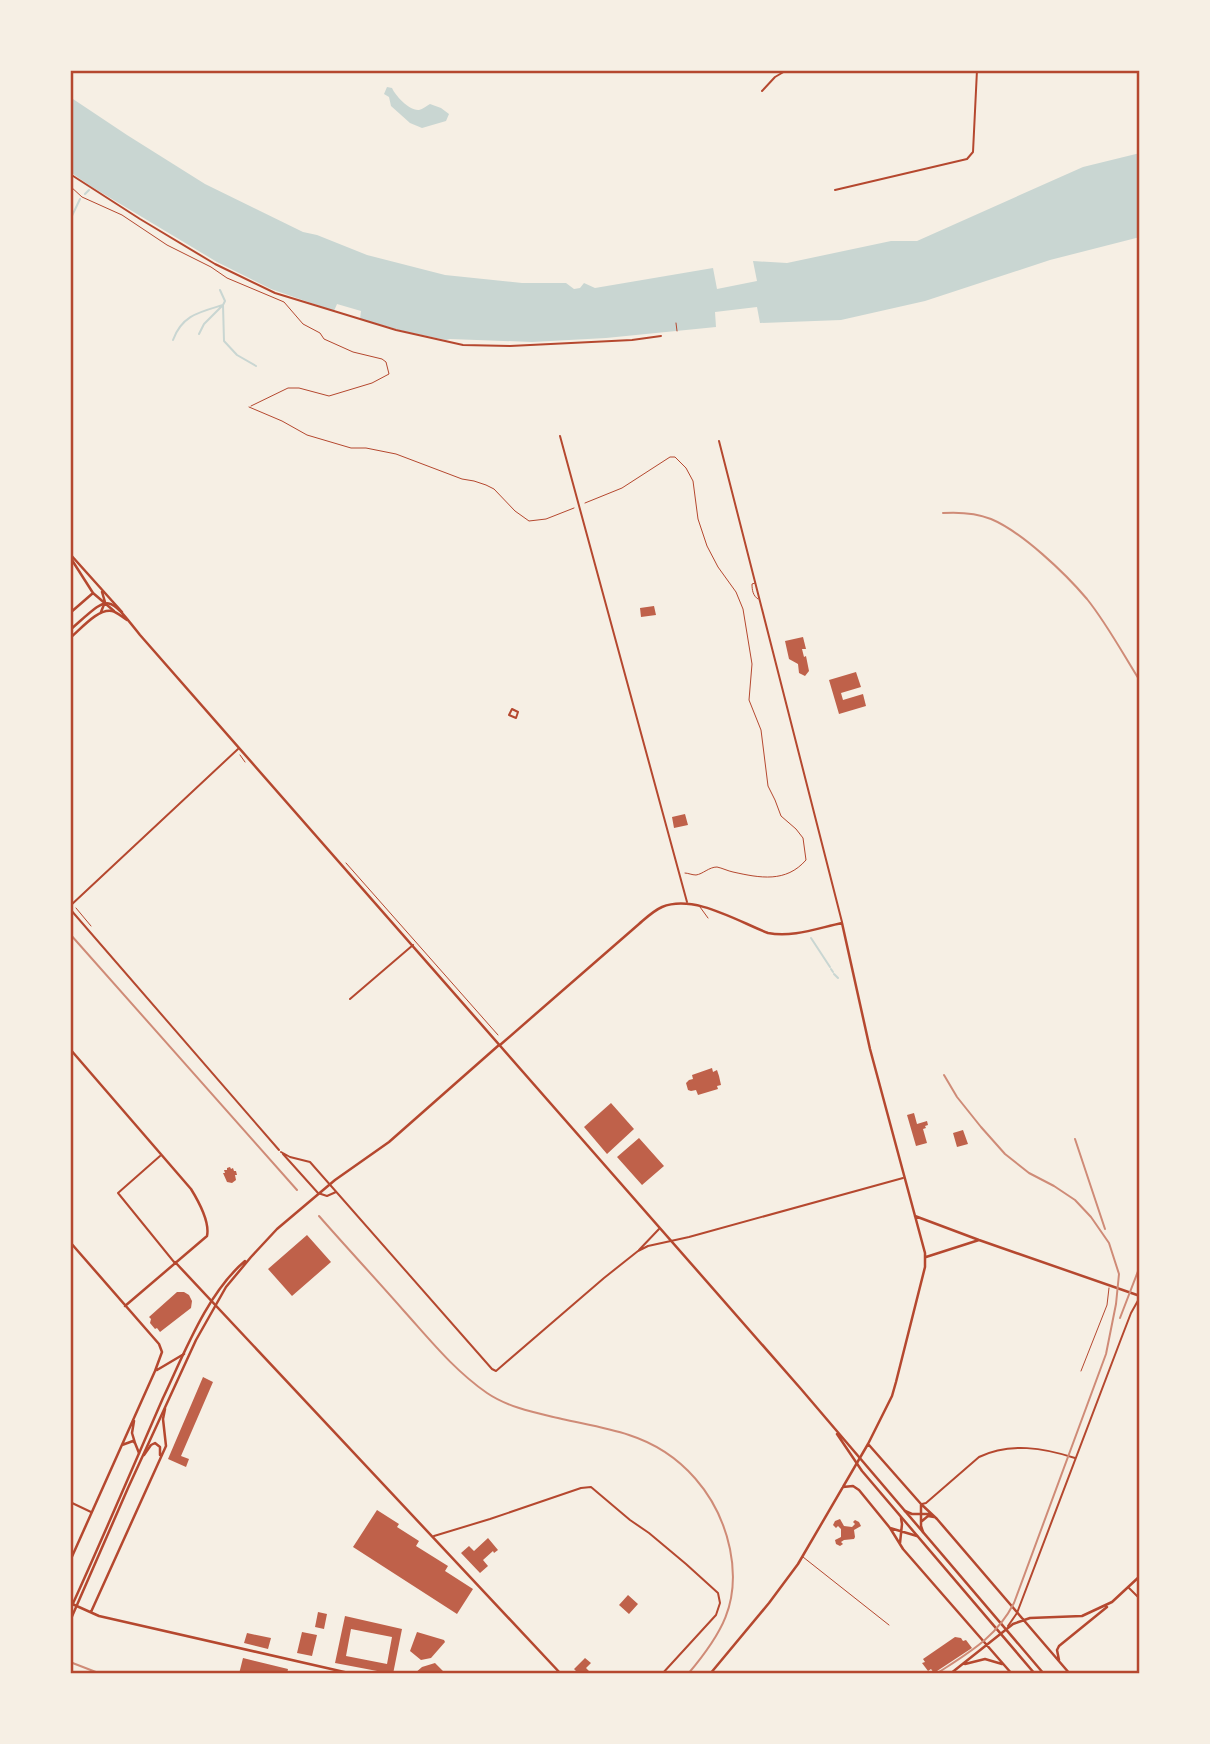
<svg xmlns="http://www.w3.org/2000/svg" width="1210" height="1744" viewBox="0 0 1210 1744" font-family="'IBM Plex Serif',serif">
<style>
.water{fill:#c9d6d2}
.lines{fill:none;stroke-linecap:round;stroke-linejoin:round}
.stream{stroke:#c9d6d2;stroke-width:2}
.building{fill:#bf614a;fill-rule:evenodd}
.path{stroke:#b5482f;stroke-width:1}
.service{stroke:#b5482f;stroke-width:1}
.pedestrian{stroke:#b5482f;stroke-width:2}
.minor{stroke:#b5482f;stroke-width:2}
.tertiary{stroke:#b5482f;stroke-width:2.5}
.secondary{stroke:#b5482f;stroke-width:2.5}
.rail{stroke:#cf8b77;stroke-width:2}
.neatline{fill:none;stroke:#b5482f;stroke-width:2.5}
</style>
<rect width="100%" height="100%" fill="#f6efe4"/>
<path class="water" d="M387,87L392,88C395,95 409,111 419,110C423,109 426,106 430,104L441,108L449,114L446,121L422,128L410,123L391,106L389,97L384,94Z
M70,97L127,135L205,184L303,232L317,235L367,255L445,275L522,283H566L574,289L580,288L584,283L595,288L713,268L717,289L757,281L753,261L787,263L891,241H917L1083,167L1140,153V237L1050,260L925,301L841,320L760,323L757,307L715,312L716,327L606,338L532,342L450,339L446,340L407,332L360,319L361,311L337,304L334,311L271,289L217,262L92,187L70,172Z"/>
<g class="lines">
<path class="stream" d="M85,194L89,190
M70,220L80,199
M199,334L204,324L223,305L225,301L220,290
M173,340C182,315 200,312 223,305L224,341L237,355L256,366
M811,938L830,967
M831,969L833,972
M834,974L838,978"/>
</g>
<path class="building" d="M654,606L656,615L641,617L640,608Z
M803,637L806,649H802L804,657L806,656L809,671L805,676L799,673L798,664L789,659L785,641Z
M856,672L861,687L841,693L843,700L863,694L866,706L839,714L829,680Z
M685,814L688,825L674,828L672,817Z
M712,1068L713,1072L717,1070L719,1076L721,1085L717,1086L718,1089L698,1095L696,1090L691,1091L688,1090L686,1083L689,1080L693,1079L692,1075Z
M611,1103L634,1129L607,1154L584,1127Z
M914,1113L917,1124L927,1121L928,1125L925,1126L926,1128L923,1129L927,1143L916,1146L907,1115Z
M963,1130L968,1144L957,1147L953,1133Z
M639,1138L664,1166L642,1185L617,1157Z
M230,1167L231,1169L233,1168L234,1171H236L237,1175H235L236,1180L232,1183L227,1182L223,1173H225L224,1170H227V1168Z
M307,1235L331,1262L292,1296L268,1269Z
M177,1292H184L189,1295L192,1301L191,1308L160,1332L157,1328L155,1329L150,1323L151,1319L149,1317Z
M203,1377L213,1382L181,1456L189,1459L186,1467L168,1459Z
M377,1510L399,1524L397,1527L419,1541L416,1546L448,1566L445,1571L473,1589L457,1614L353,1547Z
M840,1519L844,1526L852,1527L855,1524L853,1522L855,1520L859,1522L861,1526L854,1530L855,1537L854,1539L844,1540L841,1542L843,1544L840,1546L836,1544L835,1540L841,1537V1529L838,1526L836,1528L833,1525L835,1521Z
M488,1538L498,1550L494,1553L493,1551L483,1560L488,1566L480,1573L461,1553L469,1546L474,1551Z
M628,1595L638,1604L629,1614L619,1605Z
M318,1612L327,1614L324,1629L315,1627Z
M345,1616L402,1629L393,1674L335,1663ZM351,1629L392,1637L387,1664L346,1656Z
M302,1632L317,1635L312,1656L297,1653Z
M417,1632L444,1640L445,1642L431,1658L421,1660L410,1651Z
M247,1633L271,1638L268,1649L244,1643Z
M955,1637L961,1638L963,1641L966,1640L972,1648L934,1673L931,1669L928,1671L922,1663L925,1662L923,1659Z
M243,1658L288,1669L287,1674H239Z
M585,1658L591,1663L586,1668L592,1674H579L574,1669Z
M435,1663L446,1674H414L422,1667Z"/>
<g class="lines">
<path class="path" d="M70,186L82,197L122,215L167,245L211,267L227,278L284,302L303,324L320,333L324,339L353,352L382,359L386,362L389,374L372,383L329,396L299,388H288L251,406
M676,323L677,331
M249,407L282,421L307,435L351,448H366L396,454L462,479L474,481L486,485L494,489L515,511L529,521L546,519L574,508
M585,503L622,488L670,457H675L686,468L693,481L698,519L707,546L718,567L736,592L743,609L752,664L749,700L761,730L768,786L775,800L781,816L796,829L803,838L806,860C786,883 760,878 733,872C728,871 722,868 717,867C709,867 703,874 696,875C692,875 688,873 685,873
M240,755L245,762
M346,863L498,1035
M76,908L91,926"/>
<path class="service" d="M755,583L752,584C752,590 753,596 758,599
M700,907L708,918
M1081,1371L1107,1305L1109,1288
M803,1557L889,1625"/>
<path class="pedestrian" d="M70,174L140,219L215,264L275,293L396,330L463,345L510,346L632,340L661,336
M560,436L687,902
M512,709L518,712L516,718L509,715Z"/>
<path class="minor" d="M762,91L775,77L787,70
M835,190L967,159L973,152L977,70
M719,441L842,922
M70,906L238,749
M70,909L279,1150
M350,999L413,945
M281,1152L290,1157L310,1162L492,1369L496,1371L604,1278L638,1251L648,1246L689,1237L903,1178
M283,1154L318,1193L327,1196L336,1192
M160,1156L118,1193L174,1262
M639,1250L659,1229
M70,1502L91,1512
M922,1504L926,1503L979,1457C1010,1442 1044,1448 1075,1458
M434,1536L490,1519L581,1488L591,1487L630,1520L649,1533L686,1564L718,1593L720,1603L716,1615L662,1674
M1129,1588L1140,1599
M1008,1626L1017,1613L1121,1339L1131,1313L1140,1297"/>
<path class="tertiary" d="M70,554L122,612
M70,557L93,593L114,611
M101,612L105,602L102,592
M70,613L93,593
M500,1045L639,924C646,918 653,911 662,907C694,894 737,921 768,933C792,938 818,928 842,923L870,1049L925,1253V1267L896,1382L892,1396L868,1444L798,1564L769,1603L710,1674
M70,1049L191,1189C199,1202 210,1222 207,1236L125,1306
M915,1216L979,1240L1140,1296
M70,1242L159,1344L162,1352L155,1371L70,1561
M926,1257L979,1240
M175,1262L561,1674
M157,1370L184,1354
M134,1421L132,1433L135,1443
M122,1445L133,1441L135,1443L139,1453
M869,1445L921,1504L937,1519L1070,1674
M144,1455L151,1445L155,1443L160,1447V1455
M843,1487L853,1486L859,1490L890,1528L903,1549L1012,1674
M921,1504V1526L923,1532
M905,1511L912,1514H930
M922,1521L928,1516L934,1517
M890,1528L917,1536
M900,1543L902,1524L901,1518
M1112,1602L1140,1576
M70,1603L99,1616L353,1674
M91,1612L166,1446L163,1419L165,1409
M1059,1660L1057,1650L1059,1646L1107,1607
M965,1664L985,1659L1002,1664
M950,1674L1013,1624L1030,1618L1082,1616L1112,1602"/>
<path class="secondary" d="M70,630C110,595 106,592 140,635L801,1389L1044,1674
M70,638C80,630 98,608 112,611C117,612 122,617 127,620
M837,1434L862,1471L1035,1674
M70,1610C102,1540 132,1469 163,1398C184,1354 207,1293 245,1261
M70,1621L128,1488L196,1340L226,1287L251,1257L277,1229L335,1180L389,1142L499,1045"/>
<path class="rail" d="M943,513C959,512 976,513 991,519C1022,532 1065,573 1087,599C1107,624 1123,654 1140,681
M70,934L297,1190
M1075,1139L1105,1229
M319,1216C347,1248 376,1279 404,1311C431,1341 454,1370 487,1393C509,1408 537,1413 562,1419C584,1424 608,1428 629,1435C682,1452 719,1496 730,1549C741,1603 721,1635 688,1674
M1120,1318L1140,1266
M70,1662L101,1674
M936,1674C968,1653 996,1638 1014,1603L1106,1354L1116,1304L1119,1274L1109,1243L1091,1217L1075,1200L1054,1186L1029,1173L1005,1154L981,1127L957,1097L944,1075"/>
</g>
<rect width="1210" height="1744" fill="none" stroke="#f6efe4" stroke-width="144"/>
<rect x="72" y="72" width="1066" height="1600" class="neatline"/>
</svg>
